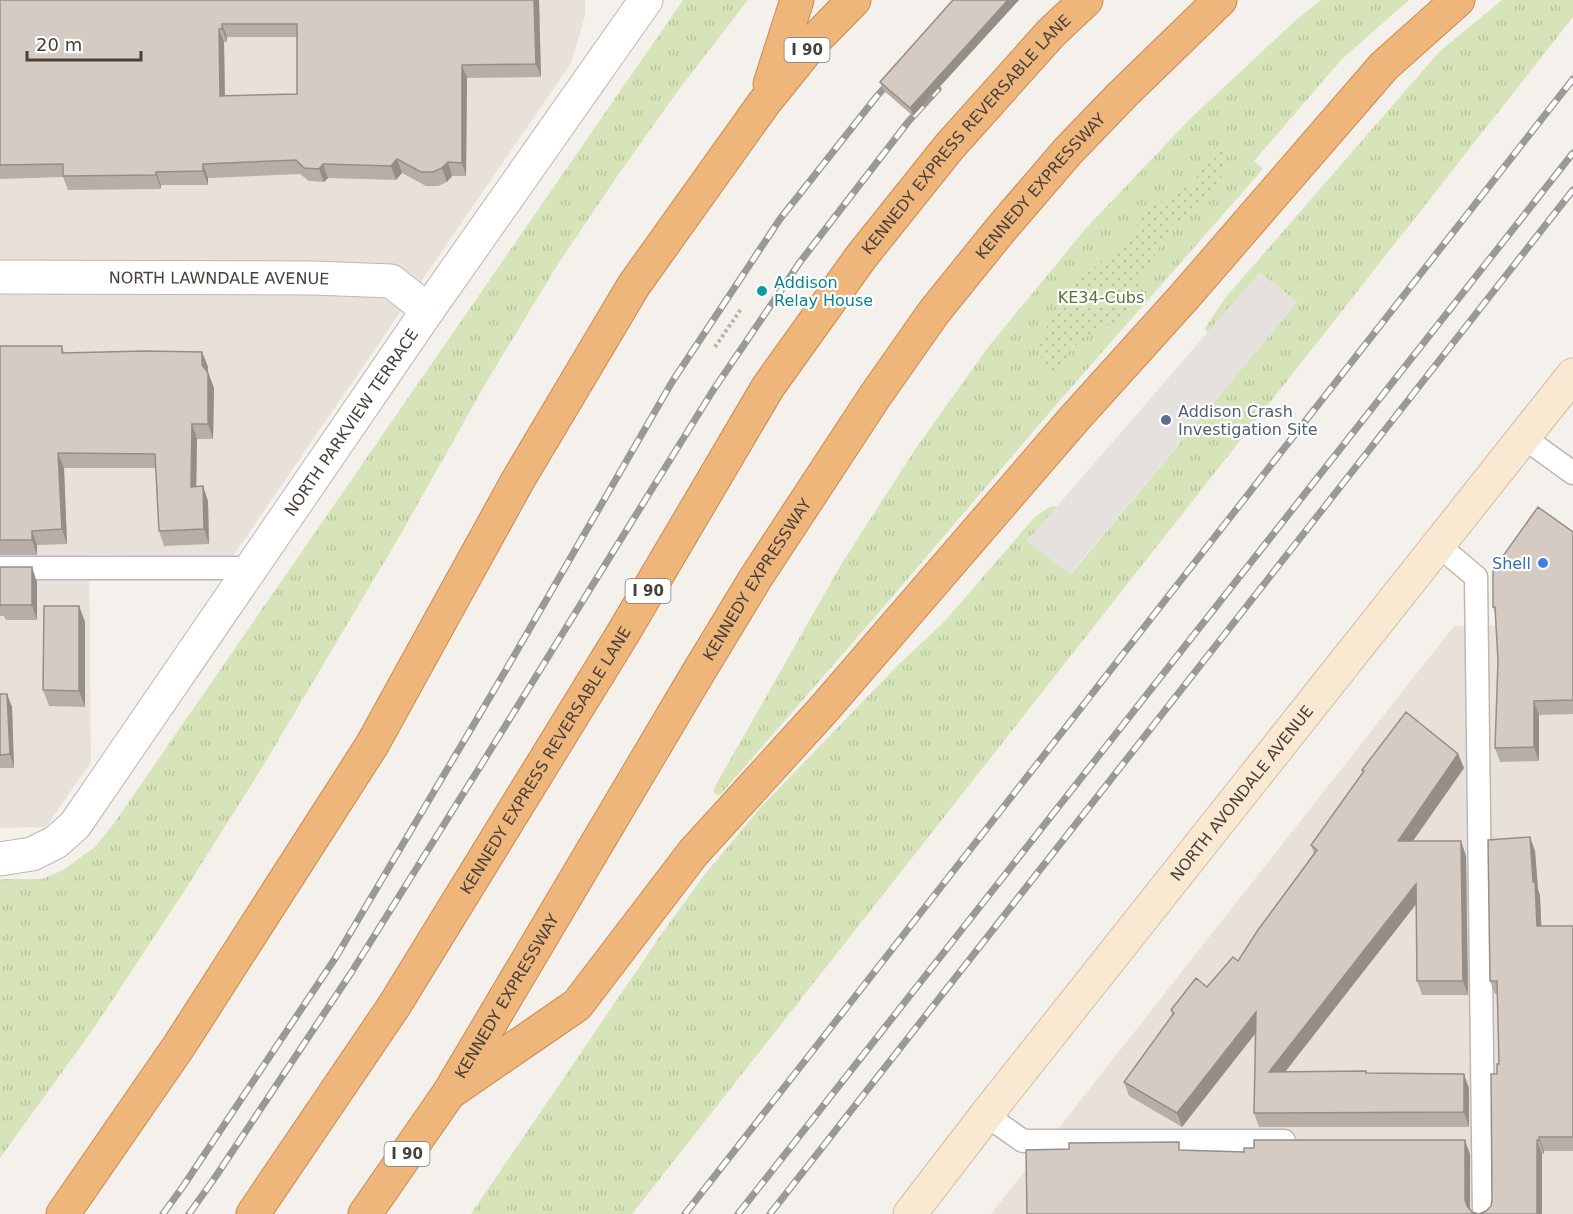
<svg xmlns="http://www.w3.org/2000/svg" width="1573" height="1214" viewBox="0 0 1573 1214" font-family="'DejaVu Sans',sans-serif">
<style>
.residential{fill:#e8e1da}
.grass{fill:url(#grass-tufts)}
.garden{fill:url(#garden-dots)}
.parking{fill:#e4e1df}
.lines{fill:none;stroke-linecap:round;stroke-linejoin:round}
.lane-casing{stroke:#bfb7af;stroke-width:25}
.street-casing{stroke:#bfb7af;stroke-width:35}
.secondary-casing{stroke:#d2bea2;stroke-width:35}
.highway-casing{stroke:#ce894c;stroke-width:35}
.path{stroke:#bfb0a2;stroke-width:4;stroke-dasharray:3 3;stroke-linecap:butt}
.lane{stroke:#fff;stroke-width:22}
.street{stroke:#fff;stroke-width:33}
.secondary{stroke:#f9e9d1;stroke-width:33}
.highway{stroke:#efb67c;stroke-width:33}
.rail-casing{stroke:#999;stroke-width:7}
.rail{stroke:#fff;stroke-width:4.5;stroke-dasharray:14;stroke-linecap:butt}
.wall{fill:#b7afa7;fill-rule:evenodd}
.shaded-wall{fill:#958e88}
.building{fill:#d5cbc2;stroke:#958e88;stroke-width:1.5;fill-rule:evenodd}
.culture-dot{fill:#0f9aa8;stroke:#fff;stroke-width:2}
.service-dot{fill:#5c6f8a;stroke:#fff;stroke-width:2}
.shop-dot{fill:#3f7fe0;stroke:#fff;stroke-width:2}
.labels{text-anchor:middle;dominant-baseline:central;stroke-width:4.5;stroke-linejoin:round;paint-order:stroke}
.shield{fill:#fff;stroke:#7f7975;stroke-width:1.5}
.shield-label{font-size:15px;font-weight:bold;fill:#48403a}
.street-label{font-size:16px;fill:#48403a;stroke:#fff}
.culture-label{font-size:16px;fill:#0d838f;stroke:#fff;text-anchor:start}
.park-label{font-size:16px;fill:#567433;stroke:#fff}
.service-label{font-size:16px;fill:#4e5e75;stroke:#fff;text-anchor:start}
.shop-label{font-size:16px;fill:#366cbe;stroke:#fff;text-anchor:end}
</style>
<defs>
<pattern id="grass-tufts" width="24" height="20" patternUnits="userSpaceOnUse" patternTransform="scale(1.5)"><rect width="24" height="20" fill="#d7e4b9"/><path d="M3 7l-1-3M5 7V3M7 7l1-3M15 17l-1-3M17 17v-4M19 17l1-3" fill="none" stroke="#bac5a0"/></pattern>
<pattern id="garden-dots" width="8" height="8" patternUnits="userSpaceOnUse" patternTransform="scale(1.5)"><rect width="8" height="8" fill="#d7e4b9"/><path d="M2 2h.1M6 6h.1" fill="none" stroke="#bac5a0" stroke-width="1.8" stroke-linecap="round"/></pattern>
</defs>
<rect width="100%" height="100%" fill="#f4f0ec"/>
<path class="residential" d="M0,0H585V16L571,63L233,556L89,555L91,762L46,827L0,828Z
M1573,625V1214H991L1454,626Z"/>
<path class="grass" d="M683,0H748L680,88L618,175L558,264L487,381L402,532L260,771L183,893L96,1025L0,1158V879H42L63,870L95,847L115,822Z
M1321,0H1409L1341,60L1254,161L1263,169L1061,399L881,610L720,795L715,794L713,790L842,563L916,448L989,346L1087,227L1190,119L1297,19Z
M1502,0H1573V17L632,1214H471L665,929L705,874L762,806L897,666L945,621L1033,519L1049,507L1058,506L1027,541L1071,574L1297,302L1260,273L1207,333L1205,328L1226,297L1439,52Z"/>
<path class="garden" d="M1213,147L1225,151V169L1213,195L1193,214L1173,224L1145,272L1126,317L1097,329L1070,350L1059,372L1049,374L1042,365L1040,341L1067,286L1108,258L1132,232L1147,210L1177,192L1193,184Z"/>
<path class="parking" d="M1260,272L1297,302L1070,574L1027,541Z"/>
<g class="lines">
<defs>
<path id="lane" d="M1523,437L1573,473
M1438,545L1476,577L1484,1214
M0,568H252
M986,1115L1023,1141H1284"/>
<g id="street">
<path id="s1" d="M0,277L314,278L391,281L428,310"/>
<path id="s2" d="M0,859L32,854L56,842L75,825L428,310L646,0"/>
</g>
<g id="secondary">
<path id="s3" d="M910,1214L986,1115L1573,375"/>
</g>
<g id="highway">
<path d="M770,84L797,0"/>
<path d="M449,1093L577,1005L693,853L823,710L1074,419L1185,296L1384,66L1458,0"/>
<path d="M63,1214L179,1046L372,745L518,480L634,285L764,103L814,41L854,0"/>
<path id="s4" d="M253,1214L394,1006L622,635L768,387L861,257L949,147L1051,33L1086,0"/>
<path id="s5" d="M365,1214L449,1093L695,678L755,579L875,396L934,312L1001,229L1068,151L1123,94L1220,0"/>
</g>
</defs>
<use href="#lane" class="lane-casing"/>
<use href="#street" class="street-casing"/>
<use href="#secondary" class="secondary-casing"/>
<use href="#highway" class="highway-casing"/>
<path class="path" d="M715,347L741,309"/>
<use href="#lane" class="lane"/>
<use href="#street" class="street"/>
<use href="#secondary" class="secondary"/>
<use href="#highway" class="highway"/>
<defs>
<path id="rail" d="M163,1214L184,1185L336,957L500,680L672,382L780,219L877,96L895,76
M189,1214L216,1176L351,973L483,762L712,392L800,262L908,122L938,89
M685,1214L1573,79
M738,1214L1573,153
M770,1214L1573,190"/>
</defs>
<use href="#rail" class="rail-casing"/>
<use href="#rail" class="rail"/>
</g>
<path class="wall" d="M0,0H539L541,77L467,78L466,176H452L447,182L438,186H426L402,173L396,180L328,178L324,182L309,181L300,174L208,178V185H161V189L68,190L63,177L0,179ZM227,37H297V94L225,96L224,42H227Z
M953,0H1019L913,116L883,90L880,82Z
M0,346H62L64,353L202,352L208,367V372L214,388L213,439H197L196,487L208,501L209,544L164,546L159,531L156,468H64L67,544L37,545V555H0Z
M1573,532V714L1539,715V761L1500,762L1495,748L1498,661L1496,615L1493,607Z
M0,567L37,582V620H6L4,616H0Z
M79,606L85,622V707L49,706L43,690Z
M0,694H7L12,707L14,768H0Z
M1458,754L1464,768L1413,841H1461L1466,856L1468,995H1422L1417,981L1416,904L1285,1072L1366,1073L1469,1088V1127H1259L1254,1113L1256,1033L1182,1127L1129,1096L1124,1082L1172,1015L1171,1010L1207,987L1238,961L1314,853L1311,845L1363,773L1362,770Z
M1530,837L1535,851L1538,889L1540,896L1541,926H1573V1151H1544V1154H1542V1214H1027L1182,1150L1244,1152L1470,1154V1210L1472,1212L1479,1214L1486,1211L1491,1206L1492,1200L1497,1074L1499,1064L1497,994H1495L1490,981Z"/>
<path class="shaded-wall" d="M534,0H539L541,77L536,64Z
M1008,0H1019L913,116L910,108Z
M222,24L227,37V42L222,29Z
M219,29L224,42L225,109L220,96Z
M462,65L467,78L466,176L462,163Z
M397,159L402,173L396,180L391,166Z
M448,162L452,176L447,182L442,168Z
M203,164L208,178V185L203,171Z
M323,164L328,178L324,182L319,169Z
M156,172L161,185V189L156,175Z
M202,352L208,367L207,379L202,365Z
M208,373L214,388L213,439L208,424Z
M192,424L197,439L196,502L191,487Z
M58,453L64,468L67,544L62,529Z
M203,486L208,501L209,544L204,529Z
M32,531L37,545V555L32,540Z
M32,567L37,582V620L32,605Z
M79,606L85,622V707L79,691Z
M7,694L12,707L14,768L10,754Z
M1534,701L1539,715V761L1534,747Z
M1458,754L1464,768L1403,855L1398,841Z
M1530,837L1535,851L1538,889L1540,896L1542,940L1537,926Z
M1461,841L1466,856L1468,995L1463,981Z
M1416,884L1421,898L1274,1086L1269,1072Z
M1256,1012L1261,1026L1182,1127L1177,1113Z
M1464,1074L1469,1088V1127L1464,1112Z
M1539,1137L1544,1151V1154L1539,1140Z
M1465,1140L1470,1154V1214L1465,1200Z
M1537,1140L1542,1154V1214H1537Z"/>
<path class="building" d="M0,0H534L536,64L462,65V163L448,162L442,168L433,172H421L397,159L391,166L323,164L319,169L304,168L296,160L203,164V171L156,172V175L63,176V164L0,165ZM222,24H297V94L220,96L219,29H222Z
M953,0H1008L910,108L880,82Z
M0,346H62V353L145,351L202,352V365L208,373V424H192L191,487L203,486L204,529L159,531L155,454L58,453L62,529L32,531V540H0Z
M1538,507L1573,532V700L1534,701V747L1495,748L1498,661L1495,607H1493V570Z
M0,567H32V605H0Z
M44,606H79V691L43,690Z
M0,694H7L10,754L0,755Z
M1406,712L1458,754L1398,841H1461L1463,981H1417L1416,884L1269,1072L1366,1071V1073L1464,1074V1112L1254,1113L1256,1012L1177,1113L1124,1082L1174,1013L1171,1010L1196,978L1207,987L1233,957L1238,961L1258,930L1317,850L1311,845L1364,771L1362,770Z
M1530,837L1533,882H1535L1537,926H1573V1137H1539V1140H1537V1214H1027L1026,1150L1069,1149V1143L1179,1142V1150L1244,1152V1148H1254V1140H1465V1200L1467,1206L1472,1212L1479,1214L1486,1211L1491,1206L1492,1200L1491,1074H1497V1064H1499L1497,981H1490L1488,840Z"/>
<circle class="culture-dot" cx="762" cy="291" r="6"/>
<circle class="service-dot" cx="1166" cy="420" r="6"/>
<circle class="shop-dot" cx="1543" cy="563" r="6"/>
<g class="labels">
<g class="shield">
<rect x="784.5" y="38" width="45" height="24" rx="4.5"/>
<rect x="625.5" y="579" width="45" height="24" rx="4.5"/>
<rect x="384.5" y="1142" width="45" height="24" rx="4.5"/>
</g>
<g class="shield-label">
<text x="807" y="50">I 90</text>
<text x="648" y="591">I 90</text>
<text x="407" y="1154">I 90</text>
</g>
<g class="street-label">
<text stroke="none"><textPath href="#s4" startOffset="1296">KENNEDY EXPRESS REVERSABLE LANE</textPath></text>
<text stroke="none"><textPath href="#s5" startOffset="1232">KENNEDY EXPRESSWAY</textPath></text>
<text stroke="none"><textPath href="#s1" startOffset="219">NORTH LAWNDALE AVENUE</textPath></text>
<text stroke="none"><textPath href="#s2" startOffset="573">NORTH PARKVIEW TERRACE</textPath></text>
<text stroke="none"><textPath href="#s5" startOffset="746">KENNEDY EXPRESSWAY</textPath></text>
<text stroke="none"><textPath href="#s4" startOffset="540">KENNEDY EXPRESS REVERSABLE LANE</textPath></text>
<text stroke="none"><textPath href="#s3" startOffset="536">NORTH AVONDALE AVENUE</textPath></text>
<text stroke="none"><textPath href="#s5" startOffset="260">KENNEDY EXPRESSWAY</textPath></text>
</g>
<g class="culture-label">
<text x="774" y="282">Addison<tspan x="774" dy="18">Relay House</tspan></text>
</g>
<g class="park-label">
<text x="1101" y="297">KE34-Cubs</text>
</g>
<g class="service-label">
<text x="1178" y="411">Addison Crash<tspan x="1178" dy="18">Investigation Site</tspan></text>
</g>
<g class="shop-label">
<text x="1531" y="563">Shell</text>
</g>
</g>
<path d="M27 51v9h114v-9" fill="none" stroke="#48403a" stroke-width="3"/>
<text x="36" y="51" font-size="18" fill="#48403a" stroke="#ffffff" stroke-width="4.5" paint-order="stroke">20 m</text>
</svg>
